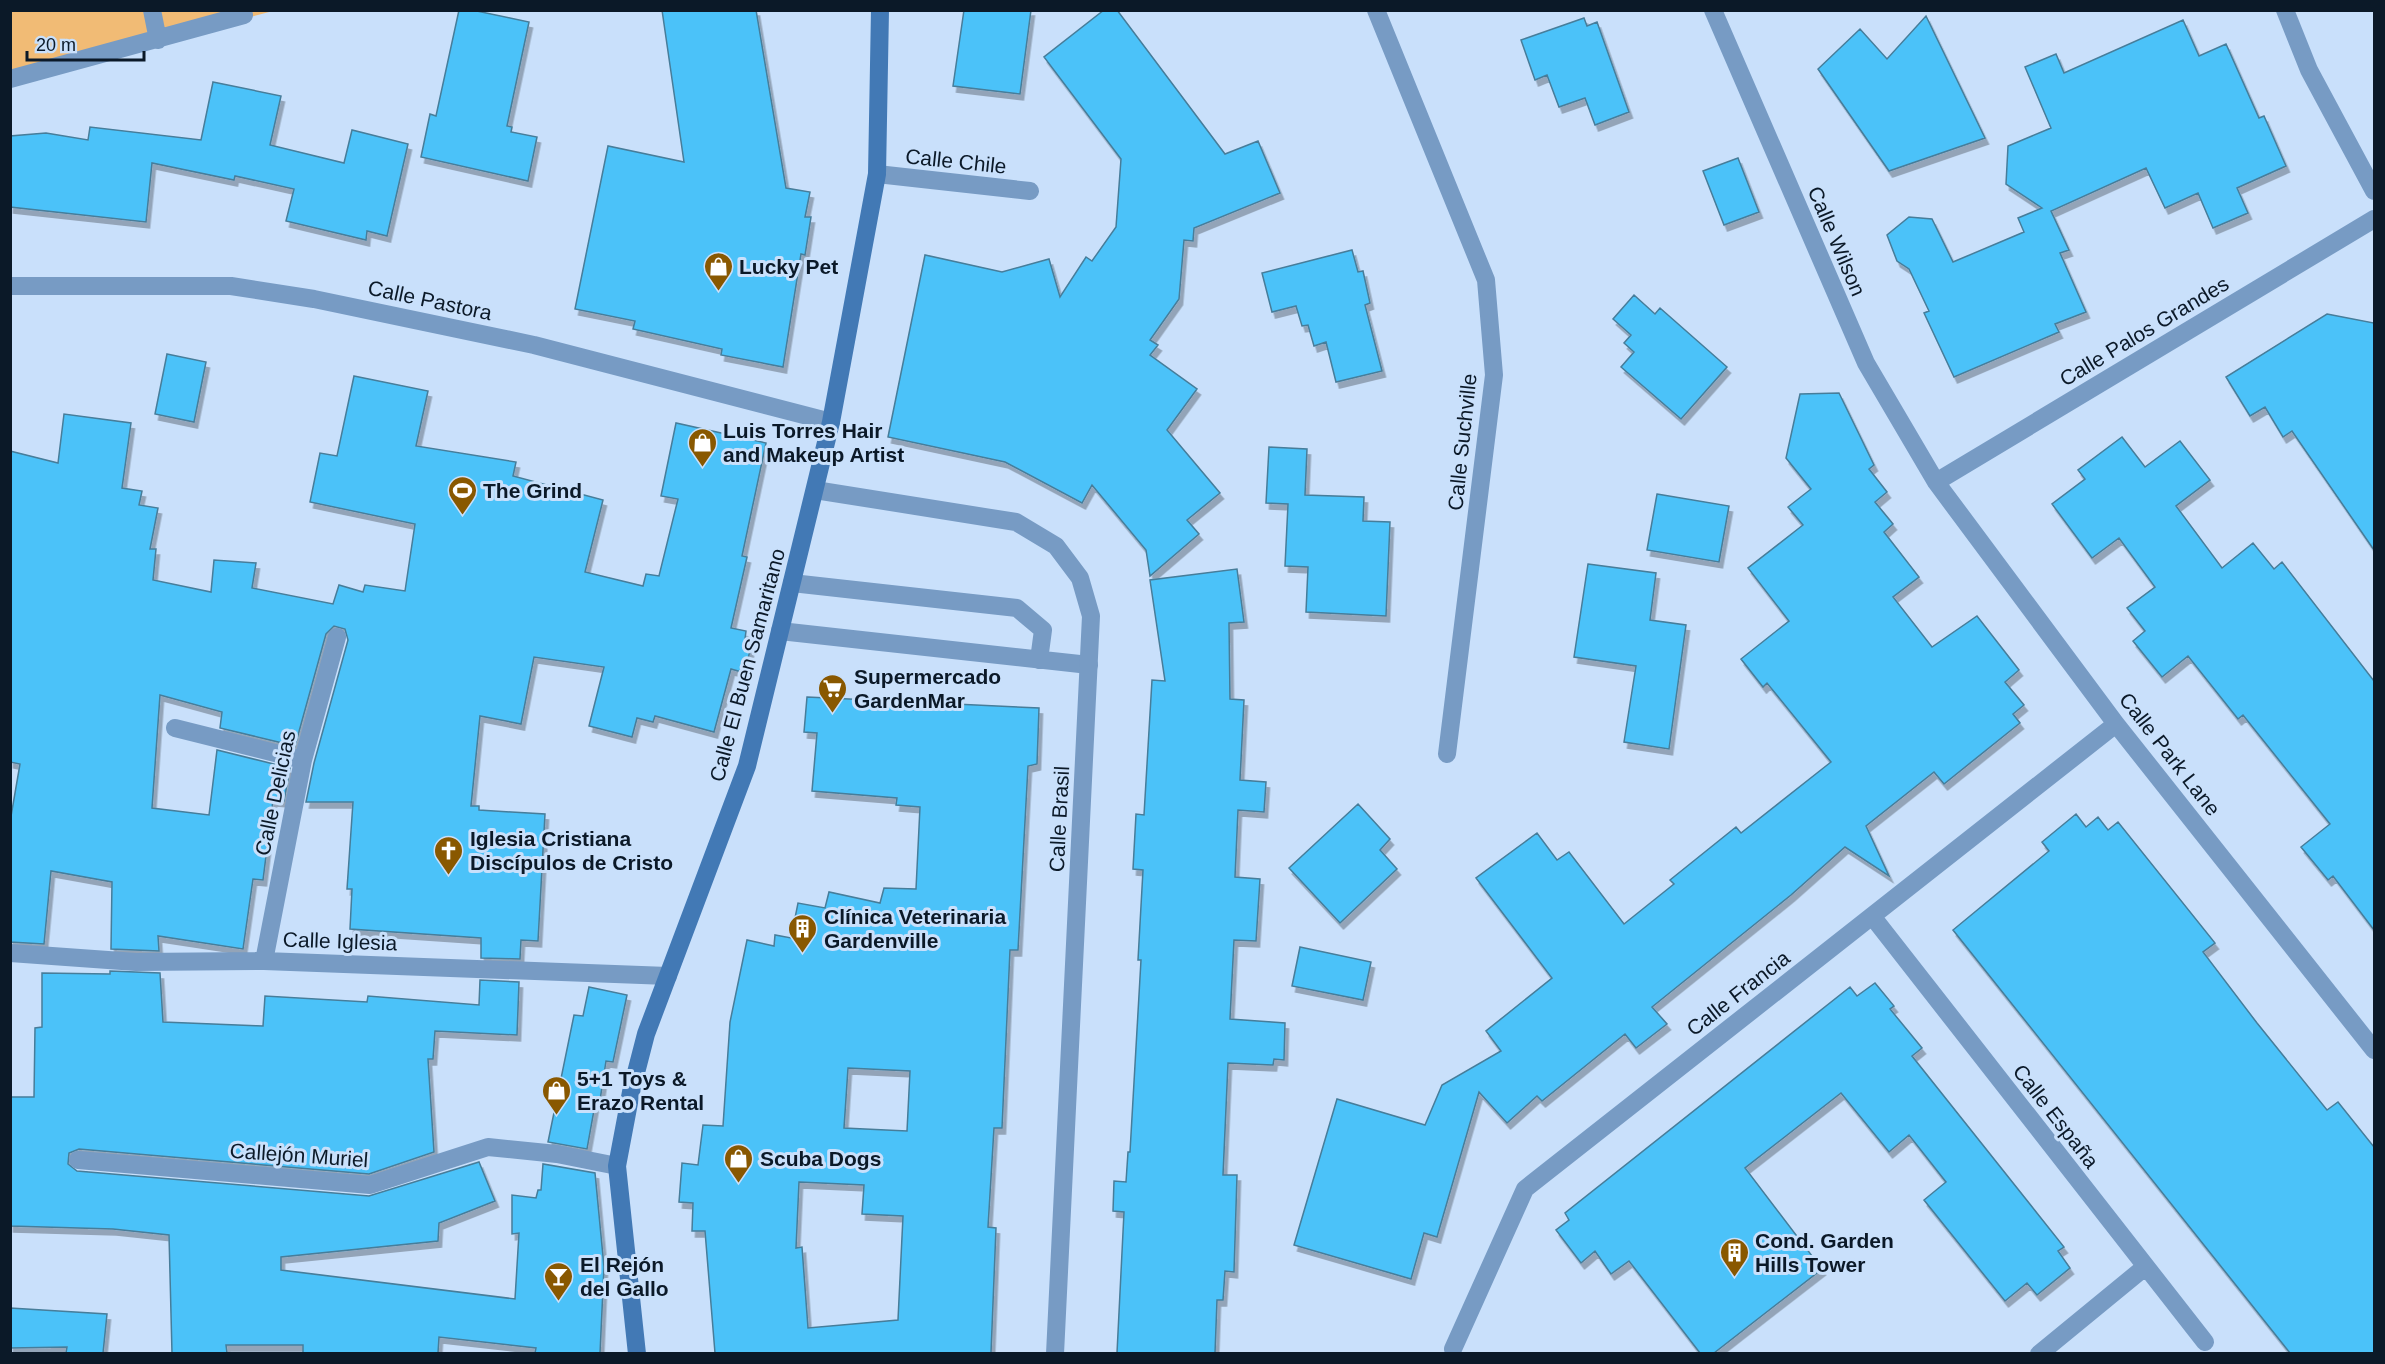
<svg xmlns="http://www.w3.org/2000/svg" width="2385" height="1364" viewBox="0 0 2385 1364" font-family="Helvetica,sans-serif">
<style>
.green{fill:#f1bb75}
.building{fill:#4cc2f9;stroke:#467d9a;stroke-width:1.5;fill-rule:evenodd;filter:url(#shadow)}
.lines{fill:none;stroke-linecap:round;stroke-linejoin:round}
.lane{stroke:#779bc4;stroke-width:18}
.street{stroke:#779bc4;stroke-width:18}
.secondary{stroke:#4279b5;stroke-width:18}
.labels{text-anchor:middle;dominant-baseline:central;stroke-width:6;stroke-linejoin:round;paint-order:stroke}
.street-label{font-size:21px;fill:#0b1928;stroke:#c9e0fb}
.poi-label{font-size:21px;font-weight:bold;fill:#0b1928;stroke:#c9e0fb;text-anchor:start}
</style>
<defs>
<filter id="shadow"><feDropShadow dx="3.5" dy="6" stdDeviation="0" flood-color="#0004"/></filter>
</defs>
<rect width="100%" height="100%" fill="#c9e0fb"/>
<path class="green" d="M11,11H273L11,79Z"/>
<path class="building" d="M459,10H472L529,22L507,126L512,127L511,132L537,137L528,181L421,157L430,114L436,116Z
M662,10H756L786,188L810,192L805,217H811L805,255L801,254L783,367L721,355L722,349L633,329L635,321L575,309L608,146L684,162Z
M964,10H1031L1020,94L953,86Z
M1104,10H1117L1225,154L1258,141L1280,193L1194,228L1193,241L1184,240L1179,299L1150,340L1158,345L1150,355L1197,389L1167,430L1220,493L1187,520L1199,534L1150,576L1146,550L1092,485L1082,503L1005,462L888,437L925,255L1002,272L1049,259L1060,297L1086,257L1092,261L1116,227L1121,159L1044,57Z
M1926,16L1985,138L1889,171L1818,69L1860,29L1887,59Z
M1584,18L1587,26L1597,22L1629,112L1595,125L1585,98L1559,107L1547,75L1535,80L1521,40Z
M2183,20L2199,56L2226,44L2259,118L2264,116L2286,166L2237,188L2248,213L2213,228L2198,193L2165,208L2146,168L2051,211L2069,250L2060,253L2086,312L2055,324L2059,332L1954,377L1924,313L1929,311L1909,269L1897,261L1887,235L1909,217L1932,219L1953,262L2024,232L2018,218L2042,208L2006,184L2008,146L2051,128L2025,67L2056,54L2064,73Z
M213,82L281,96L270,145L344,163L352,130L408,144L387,236L367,231L366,240L286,221L294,189L235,176L234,180L152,163L146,222L10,207V136L46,133L88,140L90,127L201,140Z
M1738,158L1759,212L1724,225L1703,171Z
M1352,250L1358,272L1363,271L1370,303L1365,305L1382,371L1336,382L1326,342L1314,346L1308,325L1302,326L1296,306L1272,312L1262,273Z
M1634,295L1655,314L1660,308L1727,367L1681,419L1621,367L1634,352L1624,343L1631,335L1613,319Z
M2327,314L2374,323V550L2292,431L2283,437L2265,407L2250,416L2226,377Z
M167,354L206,362L194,422L155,414Z
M354,376L428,391L416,446L516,462L513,476L603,500L585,572L643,586L646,574L659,576L678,499L661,496L676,423L766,443L742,556L747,557L731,628L746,631L745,639L752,641L745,673L731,669L714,732L655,716L653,722L637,718L632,737L589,726L604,667L534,657L521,724L480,716L471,806H479V810L545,814L538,941L521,940L520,959L481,958V938L350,929L352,889H347L353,802H306L314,763L348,640L345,629L334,626L326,634L295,746L220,728L222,712L160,695L152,808L209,815L217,750L290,768L284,801L273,800L263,880L253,879L243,949L158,936L159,951L111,949L112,882L51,871L44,944L10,942V822L20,764L10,762V451L58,463L64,414L131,423L122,488L142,491L139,505L158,508L150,549H156L153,580L211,592L214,560L256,563L252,588L333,604L339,585L363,592L365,585L405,591L415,524L310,502L320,453L337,456Z
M1839,393L1874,465L1869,469L1887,492L1875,502L1893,524L1884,532L1919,577L1893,597L1932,647L1977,616L2019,670L2005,682L2024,705L2013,714L2020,723L1944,784L1934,772L1866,826L1889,876L1845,847L1791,895L1652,1007L1667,1024L1636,1048L1625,1034L1542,1101L1537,1096L1507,1123L1479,1092L1437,1237L1424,1233L1411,1279L1294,1245L1337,1099L1425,1125L1442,1085L1501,1051L1486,1031L1552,978L1476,878L1537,833L1557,860L1569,852L1624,924L1674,884L1670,880L1736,827L1741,833L1831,762L1767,683L1763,687L1741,659L1789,621L1748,568L1803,525L1788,507L1811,489L1786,458L1800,394Z
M2122,437L2145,467L2180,441L2210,480L2176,506L2222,568L2253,543L2274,569L2282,562L2374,681V930L2333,876L2328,880L2301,847L2330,824L2243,715L2238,719L2188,656L2162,677L2133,641L2145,631L2127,608L2155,587L2119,538L2092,558L2052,504L2085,479L2078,470Z
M1269,447L1307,449L1305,495L1364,497L1363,521L1390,522L1386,616L1306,612L1308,567L1285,566L1288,504L1266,503Z
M1657,494L1729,506L1719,562L1647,550Z
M1588,564L1656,573L1650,620L1686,625L1669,749L1624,742L1636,666L1574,657Z
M1237,569L1244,622L1229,623L1230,699L1244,700L1240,780L1266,782L1264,812L1238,810L1235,877L1260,879L1256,941L1234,940L1230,1019L1285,1023L1284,1060L1274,1059L1273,1065L1228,1063L1223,1175H1237L1234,1272L1225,1271L1223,1300H1217L1215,1353H1117L1124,1212L1113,1211L1114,1181L1126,1182L1128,1152H1130L1141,960H1138L1143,870L1133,869L1136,814L1144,815L1152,680L1165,681L1150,580Z
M807,697L1039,708L1037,764L1028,766L1018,950H1010L1002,1128H994L988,1227L996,1228L991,1353H715L705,1231H692L693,1203L679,1202L682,1163L698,1165L703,1125L723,1126L730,1022L747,940L774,946L775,935L791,938L798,903L825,908L829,892L880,903L884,888L916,889L920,807L896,805L897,798L812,791L817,733L804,732ZM848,1068L910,1071L907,1131L844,1128ZM799,1182L864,1185L862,1214L903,1216L898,1320L808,1328L802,1247L796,1248Z
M1358,804L1390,839L1380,850L1397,869L1340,923L1289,868Z
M2076,814L2086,827L2098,817L2108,830L2118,822L2215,943L2203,952L2257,1023L2327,1110L2338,1102L2374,1147V1353H2290L1953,930L2049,851L2042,842Z
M1300,947L1371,962L1363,1000L1292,986Z
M110,971L160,973L163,1022L263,1026L265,996L367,1002L368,996L479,1005L480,980L519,982L517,1035L435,1031L433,1059H428L434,1152L369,1174L79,1149L69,1153L68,1164L77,1171L369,1196L479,1162L495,1201L439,1223L438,1241L281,1257V1270L515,1299L519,1233L512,1234V1195L536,1198L538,1190H541L543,1164L595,1173L604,1267L600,1353H535L536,1348L439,1337L438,1353H303V1345H226L227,1353H172L169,1235L113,1229L10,1226V1097H34L35,1028L42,1027V973L110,974Z
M1875,983L1894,1006L1890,1009L1922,1048L1912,1056L2064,1247L2058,1251L2070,1268L2037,1295L2027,1283L2005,1301L1924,1200L1946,1182L1909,1135L1889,1152L1841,1093L1745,1168L1822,1269L1714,1353H1700L1629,1261L1611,1274L1595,1251L1581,1263L1556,1230L1569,1220L1565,1213L1850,987L1857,996Z
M589,987L627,995L613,1062L606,1061L600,1100L596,1099L587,1149L548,1142L574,1015L583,1016Z
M10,1308L107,1314L103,1353H66L67,1347L10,1348Z"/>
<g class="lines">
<path class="lane" d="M152,10L158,40
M10,79L244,15
M792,583L1017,608L1043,630L1039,660
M780,631L1089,665"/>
<path class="street" d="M1376,10L1486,280L1494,375L1447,754
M1713,10L1866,363L1936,482L2116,724L2374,1050
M2285,10L2309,70L2374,191
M877,174L1030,191
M10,286H231L314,299L534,345L831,422
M1936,482L2374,219
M815,490L1016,522L1056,546L1080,578L1091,616L1055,1354
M175,728L303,760
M1872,916L2205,1342
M10,953L136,962L264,961L668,976
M264,961L303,760L337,637
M78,1160L370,1185L488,1147L557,1154L617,1166
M1453,1349L1525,1189L2116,724
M2039,1354L2145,1267"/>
<path class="secondary" d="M637,1354L617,1166L631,1092L646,1034L747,766L831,422L877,174L880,10"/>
</g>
<defs>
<symbol id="shop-pin" viewBox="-11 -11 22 30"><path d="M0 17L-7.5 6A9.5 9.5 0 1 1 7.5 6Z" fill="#895800" stroke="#c9e0fb"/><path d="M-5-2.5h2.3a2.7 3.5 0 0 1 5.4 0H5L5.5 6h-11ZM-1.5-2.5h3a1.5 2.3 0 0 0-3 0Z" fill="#fff"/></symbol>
<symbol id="stadium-pin" viewBox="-11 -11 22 30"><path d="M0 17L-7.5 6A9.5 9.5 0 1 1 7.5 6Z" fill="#895800" stroke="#c9e0fb"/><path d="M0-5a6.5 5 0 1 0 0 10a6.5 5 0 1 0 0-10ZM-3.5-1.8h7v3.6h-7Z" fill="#fff"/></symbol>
<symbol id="supermarket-pin" viewBox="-11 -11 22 30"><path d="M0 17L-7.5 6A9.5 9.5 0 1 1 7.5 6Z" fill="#895800" stroke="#c9e0fb"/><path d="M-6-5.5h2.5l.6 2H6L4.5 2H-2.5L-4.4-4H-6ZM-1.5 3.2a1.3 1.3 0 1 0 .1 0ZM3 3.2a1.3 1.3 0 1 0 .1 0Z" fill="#fff"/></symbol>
<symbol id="church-pin" viewBox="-11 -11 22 30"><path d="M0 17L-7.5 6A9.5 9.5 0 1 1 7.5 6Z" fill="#895800" stroke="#c9e0fb"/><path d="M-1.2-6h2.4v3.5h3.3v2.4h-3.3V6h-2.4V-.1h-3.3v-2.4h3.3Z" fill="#fff"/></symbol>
<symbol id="building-pin" viewBox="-11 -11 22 30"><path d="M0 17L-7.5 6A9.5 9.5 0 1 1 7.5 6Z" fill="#895800" stroke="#c9e0fb"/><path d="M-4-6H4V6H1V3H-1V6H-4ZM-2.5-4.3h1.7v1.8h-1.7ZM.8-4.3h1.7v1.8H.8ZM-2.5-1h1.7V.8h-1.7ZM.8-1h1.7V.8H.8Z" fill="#fff"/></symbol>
<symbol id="bar-pin" viewBox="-11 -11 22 30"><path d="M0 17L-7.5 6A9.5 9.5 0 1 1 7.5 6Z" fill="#895800" stroke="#c9e0fb"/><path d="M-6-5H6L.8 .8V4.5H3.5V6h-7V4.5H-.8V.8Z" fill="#fff"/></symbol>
</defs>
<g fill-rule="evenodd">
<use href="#shop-pin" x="702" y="250" width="33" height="45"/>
<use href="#shop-pin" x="686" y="426" width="33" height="45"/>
<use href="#stadium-pin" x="446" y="474" width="33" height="45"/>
<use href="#supermarket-pin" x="816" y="672" width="33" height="45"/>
<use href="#church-pin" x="432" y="834" width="33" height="45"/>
<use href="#building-pin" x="786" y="912" width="33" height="45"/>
<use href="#shop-pin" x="540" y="1074" width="33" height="45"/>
<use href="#shop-pin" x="722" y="1142" width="33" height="45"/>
<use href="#building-pin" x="1718" y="1236" width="33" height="45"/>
<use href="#bar-pin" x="542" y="1260" width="33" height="45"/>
</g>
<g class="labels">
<g class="street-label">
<text transform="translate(956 161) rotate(6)">Calle Chile</text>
<text transform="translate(1837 241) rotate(67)">Calle Wilson</text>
<text transform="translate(430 300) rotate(12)">Calle Pastora</text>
<text transform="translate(2144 331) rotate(-31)">Calle Palos Grandes</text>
<text transform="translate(1462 442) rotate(-84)">Calle Suchville</text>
<text transform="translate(747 665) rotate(-75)">Calle El Buen Samaritano</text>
<text transform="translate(2170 754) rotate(52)">Calle Park Lane</text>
<text transform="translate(275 793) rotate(-78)">Calle Delicias</text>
<text transform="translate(1059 819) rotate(-87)">Calle Brasil</text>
<text transform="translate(340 941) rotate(2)">Calle Iglesia</text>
<text transform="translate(1738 993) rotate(-38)">Calle Francia</text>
<text transform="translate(2056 1116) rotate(52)">Calle España</text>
<text transform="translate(299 1155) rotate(4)">Callejón Muriel</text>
</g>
<g class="poi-label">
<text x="739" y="266">Lucky Pet</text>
<text x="723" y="430">Luis Torres Hair<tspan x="723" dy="24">and Makeup Artist</tspan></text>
<text x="483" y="490">The Grind</text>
<text x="854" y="676">Supermercado<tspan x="854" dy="24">GardenMar</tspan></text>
<text x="470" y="838">Iglesia Cristiana<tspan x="470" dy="24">Discípulos de Cristo</tspan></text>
<text x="824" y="916">Clínica Veterinaria<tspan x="824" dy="24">Gardenville</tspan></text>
<text x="577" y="1078">5+1 Toys &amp;<tspan x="577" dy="24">Erazo Rental</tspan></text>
<text x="760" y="1158">Scuba Dogs</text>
<text x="1755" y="1240">Cond. Garden<tspan x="1755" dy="24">Hills Tower</tspan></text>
<text x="580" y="1264">El Rejón<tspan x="580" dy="24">del Gallo</tspan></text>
</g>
</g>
<rect width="2385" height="1364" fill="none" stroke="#0b1928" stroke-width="24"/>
<path d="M27 51v9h117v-9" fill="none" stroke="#0b1928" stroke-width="3"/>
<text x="36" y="51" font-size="18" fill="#0b1928" stroke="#c9e0fb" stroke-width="4.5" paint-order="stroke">20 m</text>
</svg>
